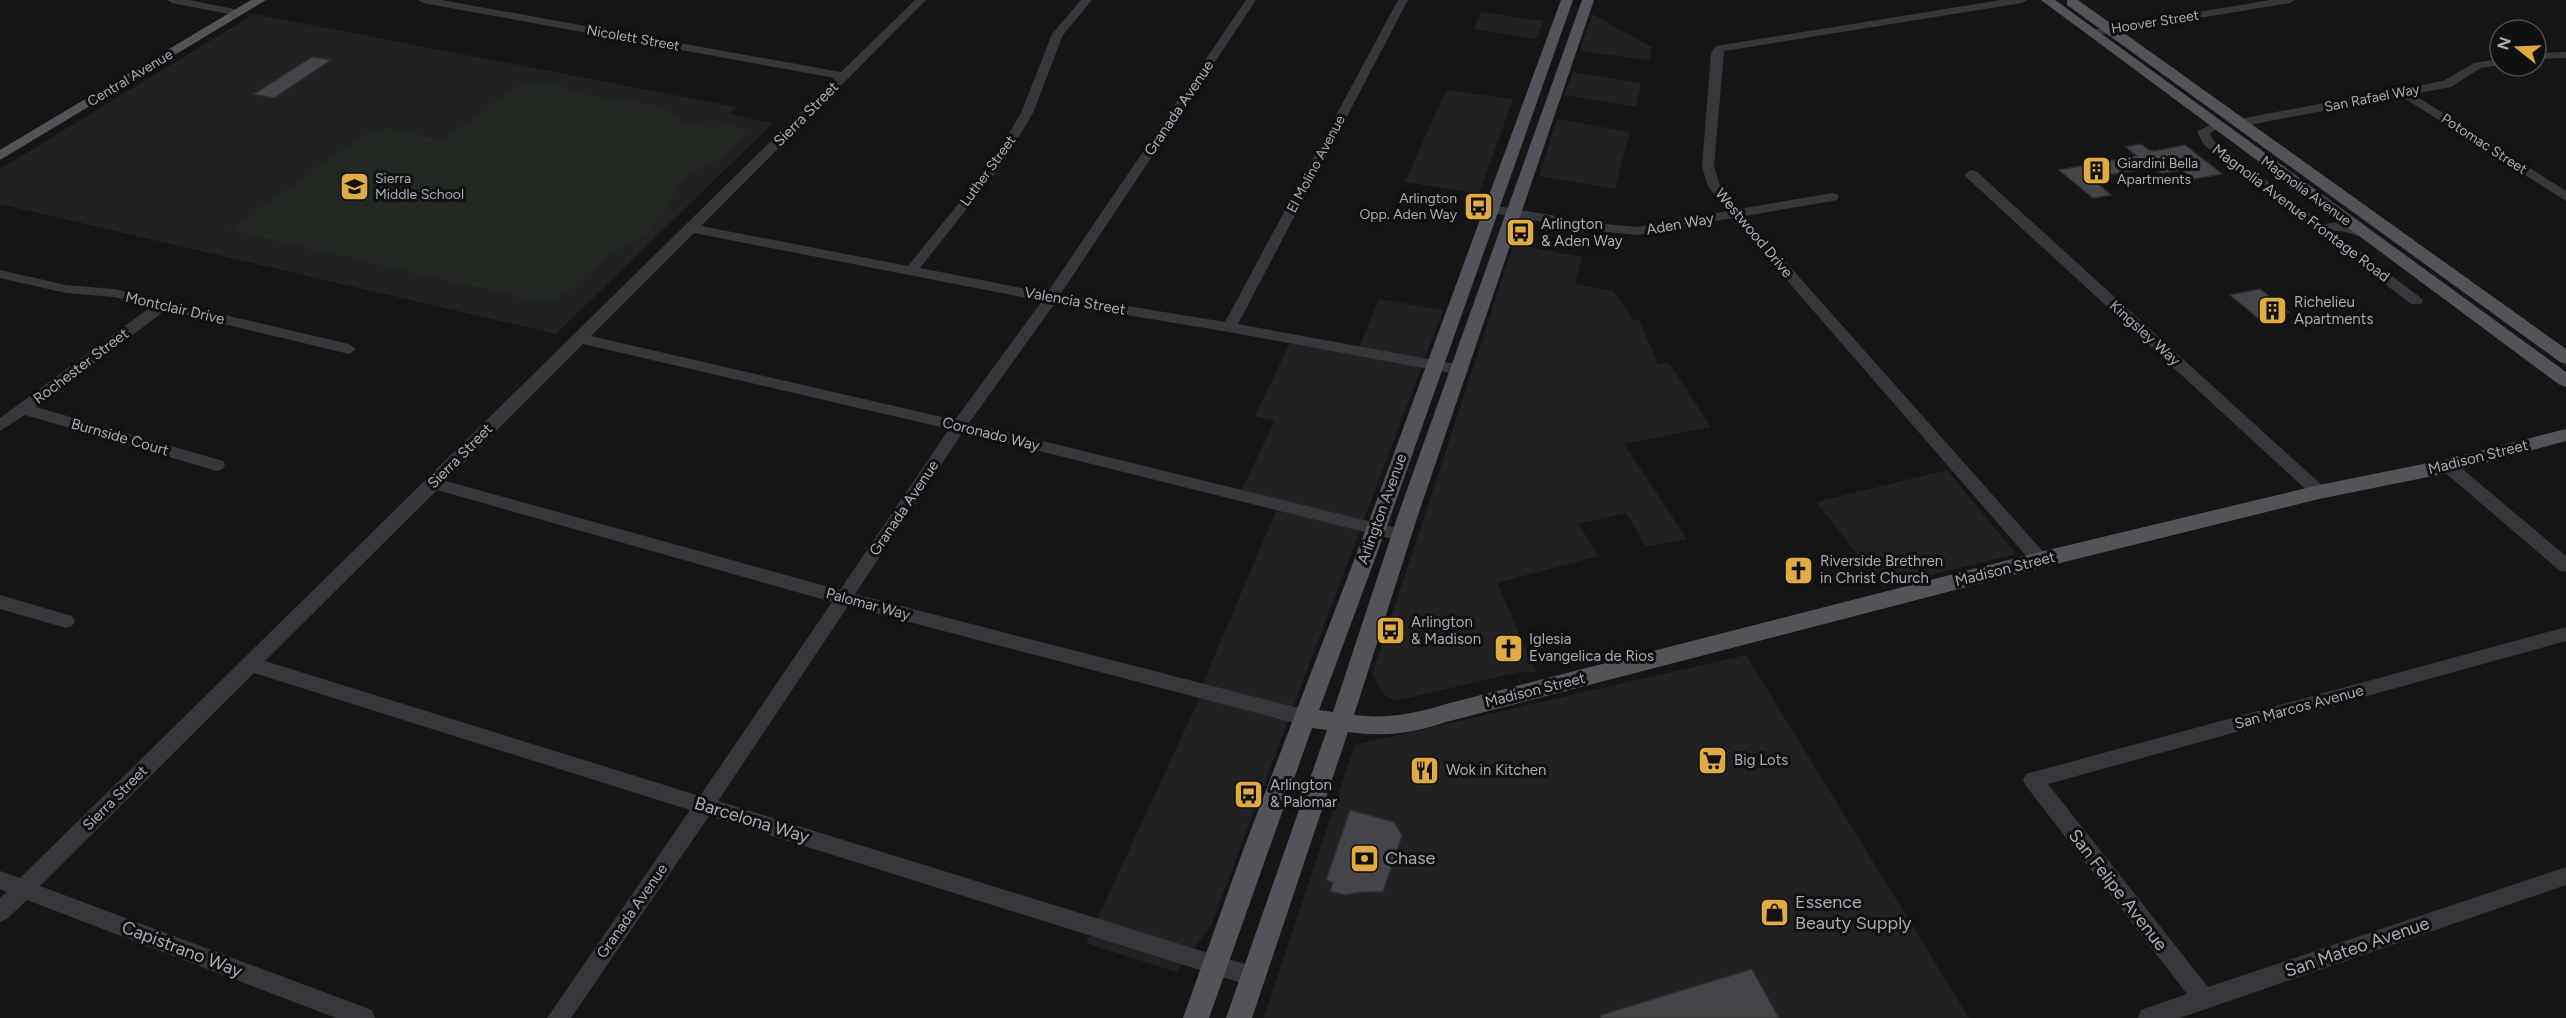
<svg xmlns="http://www.w3.org/2000/svg" width="2566" height="1018" viewBox="0 0 2566 1018" font-family="Figtree,sans-serif">
<style>
.built{fill:#212123}
.green{fill:#212822}
.building{fill:#444549;stroke:#2f2f32;stroke-width:1.5}
.lines{fill:none;stroke-linecap:round;stroke-linejoin:round}
.minor{fill:#36373b;fill-rule:evenodd}
.major{fill:#525459;fill-rule:evenodd}
.labels{text-anchor:middle;dominant-baseline:central;stroke-width:6;stroke-linejoin:round;paint-order:stroke}
.far-street-label{font-size:14px;fill:#a8acb5;stroke:#101011}
.far-poi-label{font-size:14px;fill:#a8acb5;stroke:#101011;text-anchor:start}
.street-label{font-size:15px;fill:#a8acb5;stroke:#101011}
.poi-label{font-size:15px;fill:#a8acb5;stroke:#101011;text-anchor:start}
.near-street-label{font-size:18px;fill:#a8acb5;stroke:#101011}
.near-poi-label{font-size:18px;fill:#a8acb5;stroke:#101011;text-anchor:start}
</style>
<rect width="100%" height="100%" fill="#151516"/>
<path class="built" d="M1481,12L1543,21L1537,39L1474,29Z
M254,14L736,107L729,114L773,123L556,334L0,204V169Z
M1592,14L1652,47L1649,60L1580,51Z
M1573,72L1641,83L1636,107L1564,95Z
M1446,90L1513,99L1479,194L1405,182Z
M1557,119L1630,132L1615,189L1539,176Z
M1514,244L1582,257L1575,284L1613,291L1634,320H1639L1658,364L1669,363L1711,427L1624,444L1687,539L1646,547L1626,513L1579,524L1598,556L1497,583L1536,672H1519L1399,700L1392,699L1385,695L1372,675Z
M1379,299L1443,310L1211,925L1176,972L1086,943L1200,697L1207,673L1277,509L1237,499L1275,421L1255,416L1291,341L1357,352Z
M1947,470L2016,554L1883,587L1816,502Z
M1746,655L1969,1018H1264L1355,745Z"/>
<path class="green" d="M524,82L554,84L606,100L641,102L663,108L679,120L708,127L731,126L739,128L745,134L722,157L688,174L674,188L671,202L646,235L606,257L570,290L553,301L540,302L230,230L365,134L387,128L436,139L447,137Z"/>
<path class="building" d="M312,57L331,60L274,98L254,94Z
M2141,144L2149,150L2155,151L2185,145L2222,174L2193,179L2182,170L2162,173L2150,168L2091,178L2111,195L2093,198L2059,170L2137,156L2126,147Z
M2260,289L2289,312L2259,319L2230,295Z
M1350,810L1394,822L1402,836L1383,892H1362L1345,895L1330,891L1333,882L1326,880Z
M1752,969L1779,1018H1601V1015Z"/>
<g class="lines">
<path class="minor" d="M167,0H189L239,10L245,13L239,16L172,3Z
M418,0H441L841,72L915,0H926L701,226L908,266L993,161L1021,113L1052,34L1081,0H1092L1063,35L1033,113L1004,162L920,268L1047,293L1246,0H1256L1060,295L1225,322L1398,0H1408L1238,324L1461,365L1468,370L1466,374L1461,375L1229,332L1055,303L969,423L1401,529L1407,531L1409,535L1407,539L1401,541L963,432L855,594L1306,710L1313,712L1315,718L1313,724L1306,726L848,606L718,801L1254,967L1262,970L1265,977L1262,984L1254,987L709,816L571,1018H547L690,810L254,673L40,886L364,1007L372,1010L375,1018H336L27,900L7,919L0,922V898L6,892L0,889V871L20,878L835,78L423,3ZM694,233L1042,301L955,420L591,336ZM583,344L949,429L840,590L446,481ZM437,490L832,602L700,796L265,661Z
M2001,0H2027L2022,3L1724,51L1714,167L1720,185L1739,209L1832,193L1837,194L1839,197L1837,200L1832,201L1745,216L2046,555L2049,560L2046,565L2040,566L2034,565L1733,218L1637,235L1596,231L1492,213L1485,209L1492,205L1596,223L1637,227L1727,211L1708,186L1702,167L1711,53L1716,46Z
M2270,0H2295L2290,3L2091,36L2085,33L2091,30Z
M2566,52V58L2536,59V53Z
M2500,59V65L2481,68L2451,87L2413,94L2566,191V201L2401,96L2239,127L2233,123L2239,119L2443,81L2474,63Z
M2217,122L2223,126L2210,133L2213,140L2324,224L2339,222L2371,231L2373,234L2371,237C2358,239 2346,229 2333,231L2421,298L2423,301L2421,304H2411L2204,145L2197,131Z
M1971,170L1976,171L2325,488L2327,492L2325,496H2313L1966,177L1965,174Z
M0,270L66,285L114,289L349,344L356,349L349,354L166,310L36,407L223,461L225,465L223,469L217,471L25,415L0,431V418L152,306L114,297L66,293L0,278Z
M2448,460L2454,462L2566,556V572L2560,571L2442,470L2440,466L2442,462Z
M0,595L72,616L75,621L72,626L66,628L0,609Z
M2566,627V641L2048,784L2208,987L2566,867V885L2180,1018H2138L2141,1010L2187,994L2026,786L2023,780L2026,774Z"/>
<path class="major" d="M251,0H266L0,160V150Z
M1561,0H1573L1386,529L1319,710L1333,712L1398,515L1582,0H1594L1418,515L1354,715C1387,719 1414,714 1446,704L2040,552L2319,485L2448,459L2566,429V441L2448,473L2319,499L2040,568L1446,722C1410,734 1385,737 1348,732L1252,1018H1226L1327,730L1312,728L1209,1018H1183L1242,853L1366,529Z
M2041,0H2055L2566,372V387L2560,385Z
M2067,0H2078L2566,349V364L2560,362L2067,5Z"/>
</g>
<defs>
<symbol id="building-square" viewBox="-11 -11 22 22"><rect x="-9" y="-9" width="18" height="18" rx="4" fill="#e0ab42" stroke="#101011"/><path d="M-4-6H4V6H1V3H-1V6H-4ZM-2.5-4.3h1.7v1.8h-1.7ZM.8-4.3h1.7v1.8H.8ZM-2.5-1h1.7V.8h-1.7ZM.8-1h1.7V.8H.8Z" fill="#111"/></symbol>
<symbol id="school-square" viewBox="-11 -11 22 22"><rect x="-9" y="-9" width="18" height="18" rx="4" fill="#e0ab42" stroke="#101011"/><path d="M0-5L7-2L0 1L-7-2ZM-4 1L0 2.5L4 1V4Q0 6-4 4Z" fill="#111"/></symbol>
<symbol id="bus-square" viewBox="-11 -11 22 22"><rect x="-9" y="-9" width="18" height="18" rx="4" fill="#e0ab42" stroke="#101011"/><path d="M-5-6H5V4H4V6H2V4H-2V6H-4V4H-5ZM-3.5-4V0h7V-4ZM-3.5 1.2v1.5H-2V1.2ZM2 1.2v1.5H3.5V1.2Z" fill="#111"/></symbol>
<symbol id="church-square" viewBox="-11 -11 22 22"><rect x="-9" y="-9" width="18" height="18" rx="4" fill="#e0ab42" stroke="#101011"/><path d="M-1.2-6h2.4v3.5h3.3v2.4h-3.3V6h-2.4V-.1h-3.3v-2.4h3.3Z" fill="#111"/></symbol>
<symbol id="supermarket-square" viewBox="-11 -11 22 22"><rect x="-9" y="-9" width="18" height="18" rx="4" fill="#e0ab42" stroke="#101011"/><path d="M-6-5.5h2.5l.6 2H6L4.5 2H-2.5L-4.4-4H-6ZM-1.5 3.2a1.3 1.3 0 1 0 .1 0ZM3 3.2a1.3 1.3 0 1 0 .1 0Z" fill="#111"/></symbol>
<symbol id="restaurant-square" viewBox="-11 -11 22 22"><rect x="-9" y="-9" width="18" height="18" rx="4" fill="#e0ab42" stroke="#101011"/><path d="M-5-6h1v4h1v-4h1v4h1v-4h1v5L-1.5 .5V6h-2V.5L-5-1ZM5-6V6H3V1.5H1.5Q1.5-4 5-6Z" fill="#111"/></symbol>
<symbol id="bank-square" viewBox="-11 -11 22 22"><rect x="-9" y="-9" width="18" height="18" rx="4" fill="#e0ab42" stroke="#101011"/><path d="M-6-4H6V4H-6ZM0-2.3a2.3 2.3 0 1 0 0 4.6a2.3 2.3 0 1 0 0-4.6Z" fill="#111"/></symbol>
<symbol id="shop-square" viewBox="-11 -11 22 22"><rect x="-9" y="-9" width="18" height="18" rx="4" fill="#e0ab42" stroke="#101011"/><path d="M-5-2.5h2.3a2.7 3.5 0 0 1 5.4 0H5L5.5 6h-11ZM-1.5-2.5h3a1.5 2.3 0 0 0-3 0Z" fill="#111"/></symbol>
</defs>
<g fill-rule="evenodd">
<use href="#building-square" x="2080" y="154" width="33" height="33"/>
<use href="#school-square" x="338" y="170" width="33" height="33"/>
<use href="#bus-square" x="1462" y="190" width="33" height="33"/>
<use href="#bus-square" x="1504" y="216" width="33" height="33"/>
<use href="#building-square" x="2256" y="294" width="33" height="33"/>
<use href="#church-square" x="1782" y="554" width="33" height="33"/>
<use href="#bus-square" x="1374" y="614" width="33" height="33"/>
<use href="#church-square" x="1492" y="632" width="33" height="33"/>
<use href="#supermarket-square" x="1696" y="744" width="33" height="33"/>
<use href="#restaurant-square" x="1408" y="754" width="33" height="33"/>
<use href="#bus-square" x="1232" y="778" width="33" height="33"/>
<use href="#bank-square" x="1348" y="842" width="33" height="33"/>
<use href="#shop-square" x="1758" y="896" width="33" height="33"/>
</g>
<g class="labels">
<g class="far-street-label">
<text transform="translate(2155 22) rotate(-9)">Hoover Street</text>
<text transform="translate(633 38) rotate(10)">Nicolett Street</text>
<text transform="translate(130 78) rotate(-31)">Central Avenue</text>
<text transform="translate(2372 98) rotate(-11)">San Rafael Way</text>
<text transform="translate(2484 144) rotate(33)">Potomac Street</text>
<text transform="translate(1316 164) rotate(-62)">El Molino Avenue</text>
<text transform="translate(988 171) rotate(-54)">Luther Street</text>
<text transform="translate(2306 191) rotate(36)">Magnolia Avenue</text>
</g>
<g class="far-poi-label">
<text x="2117" y="163">Giardini Bella<tspan x="2117" dy="16">Apartments</tspan></text>
<text x="375" y="178">Sierra<tspan x="375" dy="16">Middle School</tspan></text>
<text x="1457" y="198" text-anchor="end">Arlington<tspan x="1457" dy="16">Opp. Aden Way</tspan></text>
</g>
<g class="street-label">
<text transform="translate(1179 108) rotate(-56)">Granada Avenue</text>
<text transform="translate(806 114) rotate(-45)">Sierra Street</text>
<text transform="translate(2301 213) rotate(37)">Magnolia Avenue Frontage Road</text>
<text transform="translate(1680 224) rotate(-10)">Aden Way</text>
<text transform="translate(1754 233) rotate(50)">Westwood Drive</text>
<text transform="translate(1075 301) rotate(10)">Valencia Street</text>
<text transform="translate(175 308) rotate(13)">Montclair Drive</text>
<text transform="translate(2145 333) rotate(42)">Kingsley Way</text>
<text transform="translate(81 366) rotate(-37)">Rochester Street</text>
<text transform="translate(991 434) rotate(14)">Coronado Way</text>
<text transform="translate(120 437) rotate(16)">Burnside Court</text>
<text transform="translate(460 456) rotate(-45)">Sierra Street</text>
<text transform="translate(2478 457) rotate(-14)">Madison Street</text>
<text transform="translate(904 508) rotate(-56)">Granada Avenue</text>
<text transform="translate(1382 509) rotate(-70)">Arlington Avenue</text>
<text transform="translate(2005 569) rotate(-14)">Madison Street</text>
<text transform="translate(868 604) rotate(15)">Palomar Way</text>
<text transform="translate(1535 690) rotate(-14)">Madison Street</text>
<text transform="translate(2299 707) rotate(-15)">San Marcos Avenue</text>
<text transform="translate(115 798) rotate(-45)">Sierra Street</text>
<text transform="translate(632 911) rotate(-55)">Granada Avenue</text>
</g>
<g class="poi-label">
<text x="1541" y="224">Arlington<tspan x="1541" dy="17">&amp; Aden Way</tspan></text>
<text x="2294" y="302">Richelieu<tspan x="2294" dy="17">Apartments</tspan></text>
<text x="1820" y="561">Riverside Brethren<tspan x="1820" dy="17">in Christ Church</tspan></text>
<text x="1411" y="622">Arlington<tspan x="1411" dy="17">&amp; Madison</tspan></text>
<text x="1529" y="639">Iglesia<tspan x="1529" dy="17">Evangelica de Rios</tspan></text>
<text x="1734" y="760">Big Lots</text>
<text x="1446" y="770">Wok in Kitchen</text>
<text x="1270" y="785">Arlington<tspan x="1270" dy="17">&amp; Palomar</tspan></text>
</g>
<g class="near-street-label">
<text transform="translate(752 820) rotate(17)">Barcelona Way</text>
<text transform="translate(2118 890) rotate(52)">San Felipe Avenue</text>
<text transform="translate(2357 947) rotate(-19)">San Mateo Avenue</text>
<text transform="translate(182 949) rotate(21)">Capistrano Way</text>
</g>
<g class="near-poi-label">
<text x="1385" y="858">Chase</text>
<text x="1795" y="902">Essence<tspan x="1795" dy="21">Beauty Supply</tspan></text>
</g>
</g>
<g transform="translate(2518 48) rotate(288)"><circle r="28" fill="#101011" stroke="#4d4e53" stroke-width="1.5"/>
<path d="M0-4.5L10 22L0 15L-10 22Z" fill="#e0ab42"/>
<text y="-9" font-size="16" font-weight="bold" text-anchor="middle" fill="#a8acb5">N</text>
</g>
</svg>
